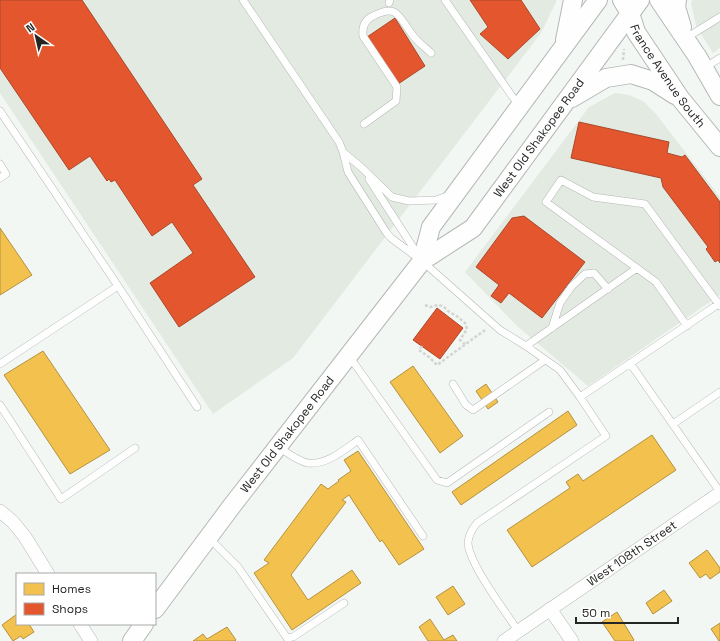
<svg xmlns="http://www.w3.org/2000/svg" width="720" height="641" viewBox="0 0 720 641" font-family="'Space Grotesk',sans-serif">
<style>
.built{fill:#e2eae1}
.homes{fill:#f2c14e;stroke:#b49241}
.shops{fill:#e4572e;stroke:#aa482b}
.lines{fill:none;stroke-linecap:round;stroke-linejoin:round}
.lane-casing{stroke:#b5b8b5;stroke-width:8}
.street-casing{stroke:#b5b8b5;stroke-width:14}
.secondary-casing{stroke:#b5b8b5;stroke-width:20}
.path{stroke:#d2d4d2;stroke-width:2.5;stroke-dasharray:3 2;stroke-linecap:butt}
.lane{stroke:#fdfefd;stroke-width:7}
.street{stroke:#fdfefd;stroke-width:13}
.secondary{stroke:#fdfefd;stroke-width:18}
.labels{text-anchor:middle;dominant-baseline:central;stroke-width:4;stroke-linejoin:round;paint-order:stroke}
.street-label{font-size:12px;fill:#242623;stroke:#fff}
</style>
<rect width="100%" height="100%" fill="#f3f7f3"/>
<path class="built" d="M0,0H556V2L541,33L293,358L213,414L0,93Z
M692,0H720V48L713,53L696,26L691,3Z
M615,93L629,95L643,101L656,114L720,197V295L588,386L516,325L465,272L589,107Z"/>
<path class="homes" d="M0,228L32,275L0,295Z
M43,351L110,450L70,474L4,375Z
M413,366L463,436L440,453L390,382Z
M486,384L498,402L488,409L476,391Z
M568,411L577,425L461,505L452,492Z
M652,435L676,470L532,567L507,530L570,488L566,482L578,474L583,481Z
M358,451L424,549L399,565L382,540L380,542L349,495L342,500L346,502L291,575L308,600L352,570L361,583L292,630L254,573L269,563L264,560L321,484L328,489L339,481L338,480L351,471L344,460Z
M707,550L720,568V572L710,579L706,574L700,578L689,563Z
M453,586L465,604L448,615L436,597Z
M664,590L672,601L653,614L646,603Z
M617,612L634,640L633,641H615L602,622Z
M17,614V624H29L34,632L23,639L21,636L13,641L2,625Z
M430,619L444,640L453,635L457,641H428L419,627Z
M720,623V641H719L711,629Z
M227,627L236,640L235,641H193L203,634L207,639Z"/>
<path class="shops" d="M0,0H82L202,179L193,185L255,277L179,327L150,283L193,253L172,222L152,236L115,180L111,182L109,179L107,181L90,156L69,170L0,68Z
M470,0H521L540,29L508,59L480,34L488,27Z
M395,18L425,66L398,84L367,37Z
M579,122L669,142L667,153L682,157L685,155L720,202V263L718,260L715,262L706,249L708,247L663,187L661,178L571,158Z
M524,216L585,262L542,318L509,293L501,303L491,296L499,285L476,267L512,218Z
M437,308L463,328L440,359L413,340Z"/>
<g class="lines">
<defs>
<path id="lane" d="M243,0L339,142L343,152L348,172L386,232L391,238L422,261L500,330L526,346L560,370L580,397L720,303
M445,0L519,106
M389,3L390,0
M686,38L720,17
M704,68L720,58
M0,111L118,286
M364,124L396,101L397,87L363,36C362,27 364,20 373,16C379,13 387,9 394,12C401,15 409,32 415,38C420,44 426,48 431,53
M343,152L361,167L392,197L409,201L436,200L450,195
M0,164L6,174L0,178
M369,179L420,258
M687,326L656,282L546,202L561,180L593,197L645,204L720,306
M552,328L560,303L572,286L585,274L594,273L608,289
M526,346L637,268
M349,356L437,480L447,483L549,412
M630,363L720,492
M0,364L118,286L197,407
M453,384L466,405L473,410L545,360
M0,405L61,499L135,448
M673,424L720,392
M278,447C287,452 297,461 308,463C327,465 344,450 358,440L423,536
M209,538L238,567L287,638L293,637L344,603
M518,631C506,612 468,563 468,542C469,534 472,529 477,523L606,436L580,397"/>
<g id="street">
<path d="M0,511L13,522L25,537L48,574"/>
<path d="M550,609L572,641"/>
<path d="M80,624L91,641"/>
<path id="s1" d="M504,641L720,493"/>
</g>
<g id="secondary">
<path id="s2" d="M622,0L630,13L636,32L680,98L720,147"/>
<path d="M659,0L697,56L720,96"/>
<path d="M677,0L676,7L682,27"/>
<path d="M565,40L573,0"/>
<path d="M572,98L606,78L631,74L653,81L675,95"/>
<path d="M422,261L431,227L598,0"/>
<path id="s3" d="M155,609L231,507L422,261L473,228L640,0"/>
<path d="M132,641L144,624"/>
</g>
</defs>
<use href="#lane" class="lane-casing"/>
<use href="#street" class="street-casing"/>
<use href="#secondary" class="secondary-casing"/>
<path class="path" d="M623,60L624,49
M425,305L430,307L438,305L443,306L448,311L458,317L465,323L467,329L460,340L465,344
M422,346L419,350L429,357L437,365L485,330"/>
<use href="#lane" class="lane"/>
<use href="#street" class="street"/>
<use href="#secondary" class="secondary"/>
</g>
<g class="labels">
<g class="street-label">
<text stroke="none"><textPath href="#s2" startOffset="89">France Avenue South</textPath></text>
<text stroke="none"><textPath href="#s3" startOffset="611">West Old Shakopee Road</textPath></text>
<text stroke="none"><textPath href="#s3" startOffset="219">West Old Shakopee Road</textPath></text>
<text stroke="none"><textPath href="#s1" startOffset="155">West 108th Street</textPath></text>
</g>
</g>
<rect x="16" y="573" width="140" height="52" fill="#ffffff" stroke="#a7a8a7"/>
<rect x="24" y="583" width="20" height="12" fill="#f2c14e" stroke="#a7a8a7"/>
<text x="52" y="593" font-size="12" fill="#242623">Homes</text>
<rect x="24" y="603" width="20" height="12" fill="#e4572e" stroke="#a7a8a7"/>
<text x="52" y="613" font-size="12" fill="#242623">Shops</text>
<g transform="translate(36 36) rotate(326)" stroke="#ffffff" stroke-width="3" paint-order="stroke">
<path d="M0-3L7 15L0 10L-7 15Z" fill="#242623"/>
<text y="-6" font-size="11" font-weight="bold" text-anchor="middle" fill="#242623">N</text>
</g>
<path d="M576 617v6h102v-6" fill="none" stroke="#242623" stroke-width="2"/>
<text x="582" y="617" font-size="12" fill="#242623" stroke="#ffffff" stroke-width="3" paint-order="stroke">50 m</text>
</svg>
